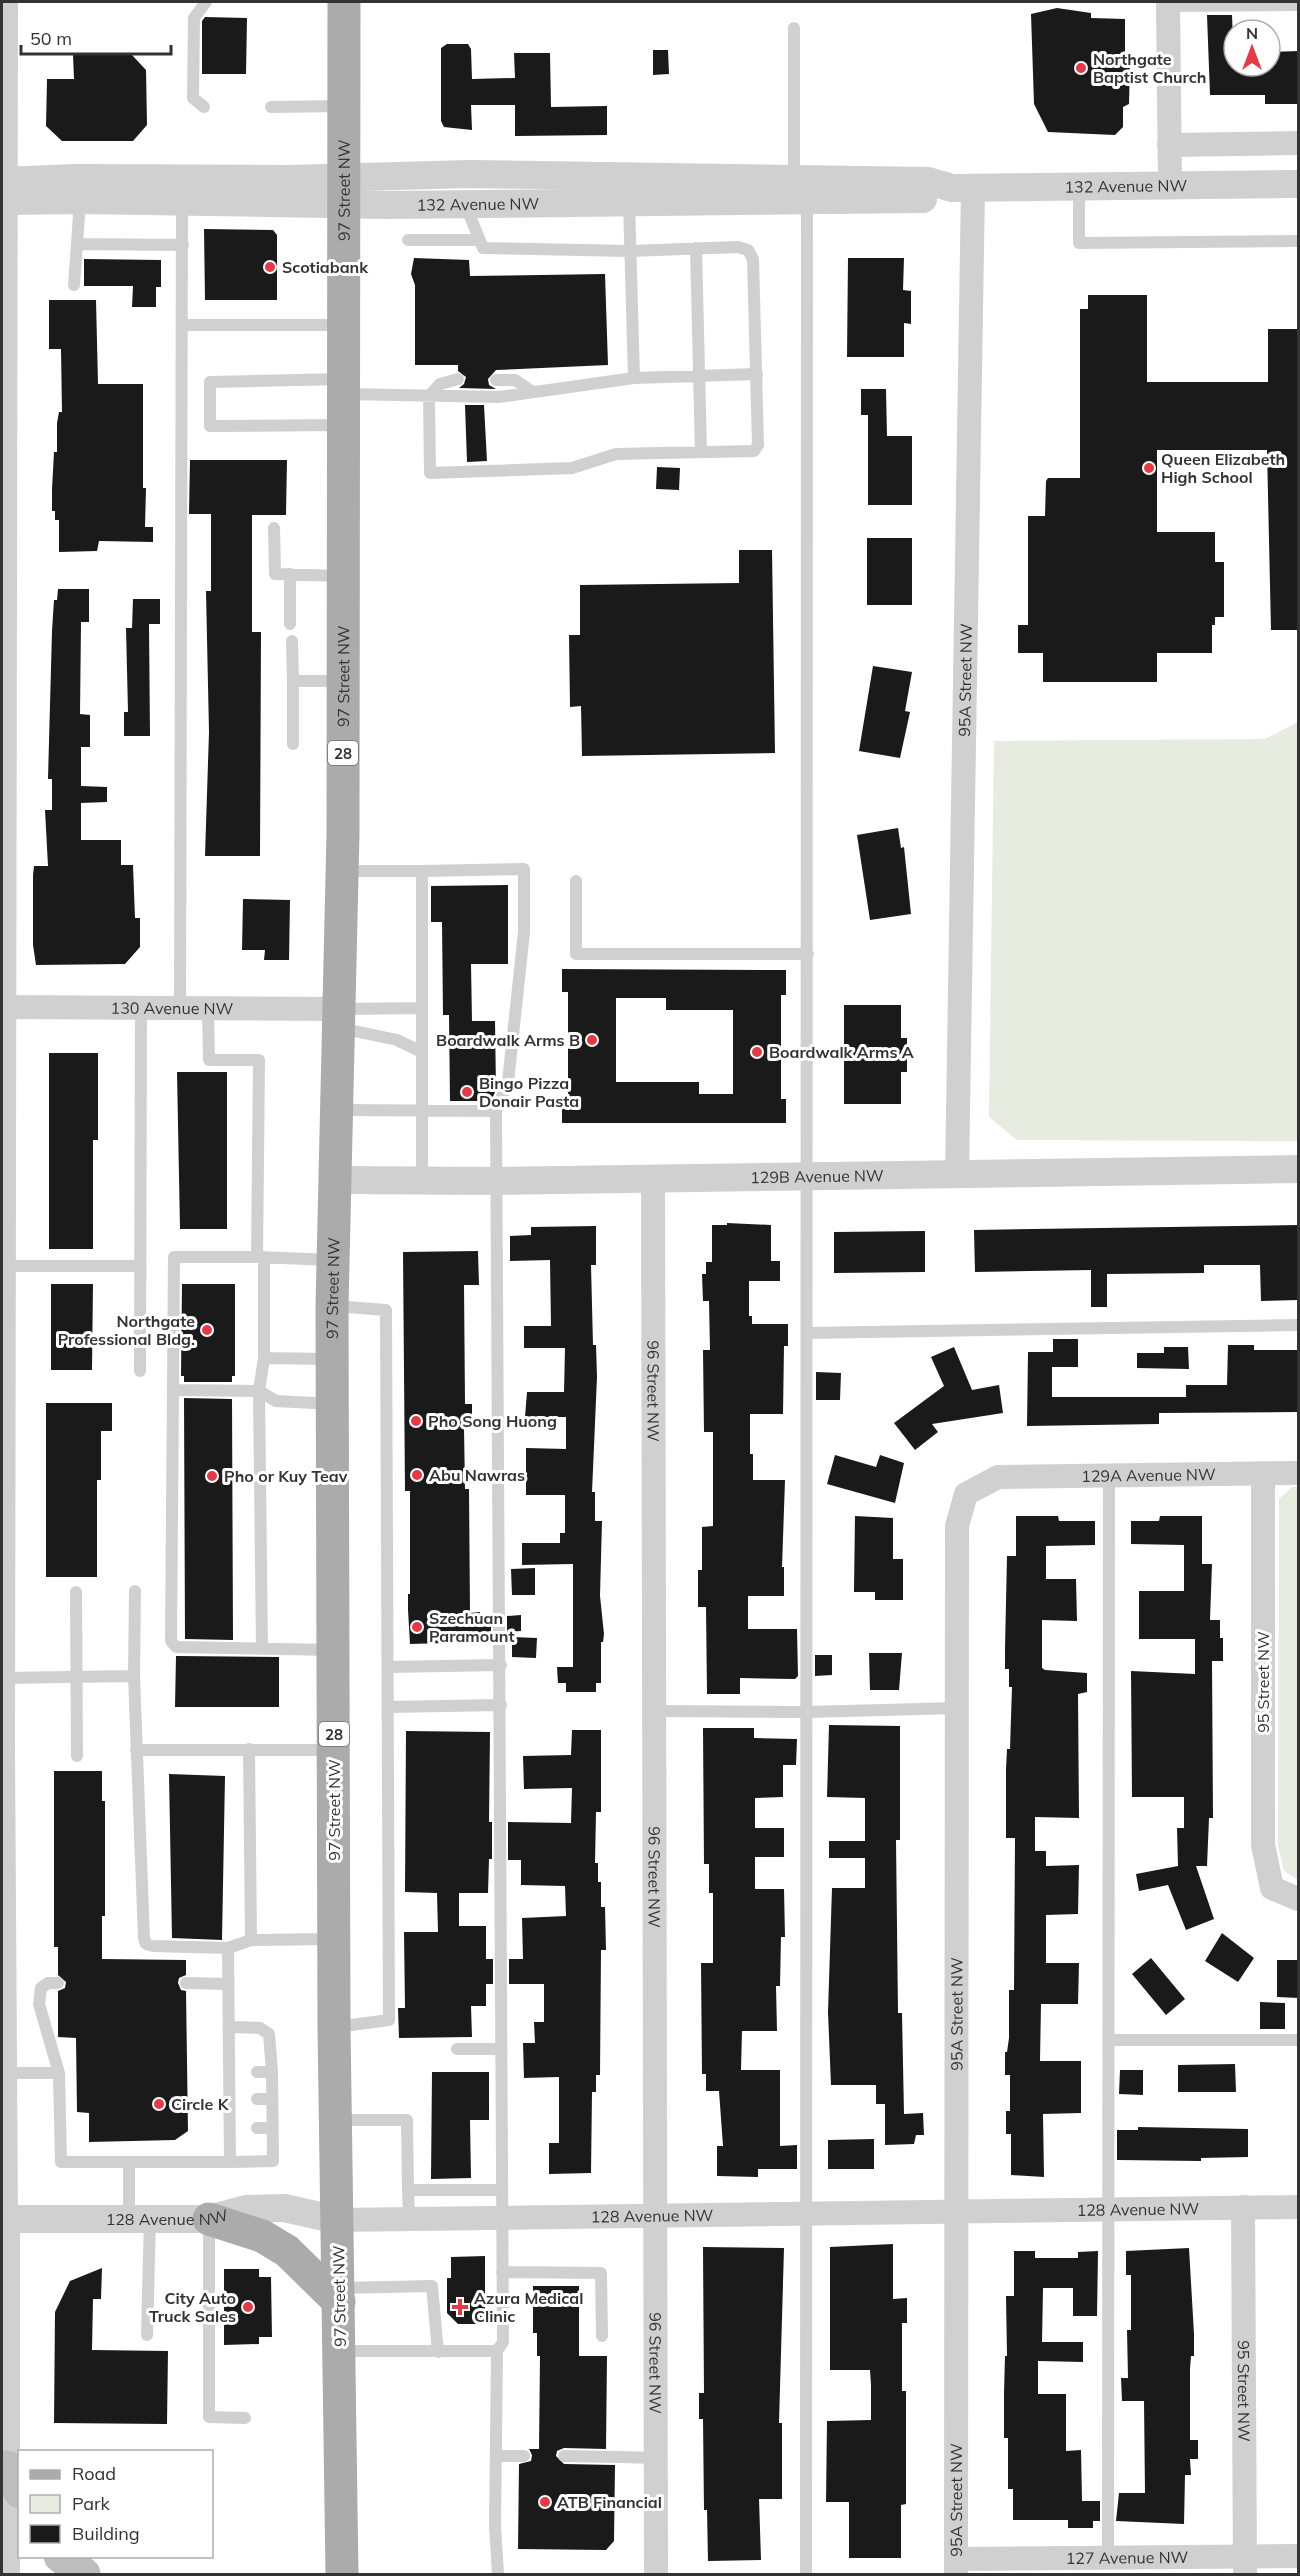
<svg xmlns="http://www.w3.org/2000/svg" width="1300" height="2576" viewBox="0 0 1300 2576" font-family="Mulish,sans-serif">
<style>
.green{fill:#e6ecdf}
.building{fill:#1a1a1a;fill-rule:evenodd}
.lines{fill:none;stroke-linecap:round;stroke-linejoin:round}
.service{stroke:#d0d0d0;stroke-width:12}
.minor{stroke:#d0d0d0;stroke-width:24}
.tertiary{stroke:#d0d0d0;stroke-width:28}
.secondary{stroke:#bdbdbd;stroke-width:33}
.primary{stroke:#ababab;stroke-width:33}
.poi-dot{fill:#e63946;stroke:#fff;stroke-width:2}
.labels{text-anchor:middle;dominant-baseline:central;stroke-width:6;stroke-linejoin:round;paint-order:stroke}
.shield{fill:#fff;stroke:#707070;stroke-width:1.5}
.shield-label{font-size:15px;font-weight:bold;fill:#333}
.poi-label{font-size:16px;font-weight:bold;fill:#333;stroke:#fff;text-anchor:start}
.street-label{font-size:16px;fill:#333;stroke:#fff}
</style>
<rect width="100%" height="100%" fill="#fff"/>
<path class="green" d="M1298,722V1141L1017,1140L989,1117L994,741L1265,739Z
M1292,1487H1298V1880L1284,1871L1278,1846L1279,1499Z"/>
<path class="building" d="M1057,8L1091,13V18L1125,19V56L1130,63L1129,104L1123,107V127L1115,135L1048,132L1034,104L1031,14Z
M1207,15H1232L1234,66H1270V52L1299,51V104H1265V95H1210Z
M205,17L247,18L246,74H202V21Z
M447,44H468L471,49L472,79L515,78L514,53H550L551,107L607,106V135L515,136V105H471L472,130L444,127L441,121V48Z
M653,50H668L669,74L653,75Z
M73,55H132L146,70L147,125L133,141H62L46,126L47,79H74Z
M204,229L273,230L277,235V300H205Z
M414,258L469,260L470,276L605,274L608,365L496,370L488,379L489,385L496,389L459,388L464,384L466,377L458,371V365H415V285L411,274Z
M848,258H904L903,290L911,291V324L904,323V357H847Z
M84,259L161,260V287H156V307H132L133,286H84Z
M1088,295H1147V382H1268V329H1299V630H1271L1267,450H1157V532H1215V562H1224V617H1215V625H1212V653H1157V682H1043V653H1018V625H1028V516H1045L1046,481L1048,478H1080V309H1088Z
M49,300H96L98,384H143V488H146L145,527H153V542L99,541L97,551L59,552V520H55V511H52V489L54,452H57V423L59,412H62L61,349H49Z
M861,389H886L887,436H912V505H868V415H861Z
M465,405H484L487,461L467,462Z
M190,460H287L286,515H252V632H261L260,856H205L209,732L206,591H211V514H189Z
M657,467L680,468L679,490L656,489Z
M867,538H912V605H867Z
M739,550H772L775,753L582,756L581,706L570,707L569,635H580V585L739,583Z
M58,589H89V622H81L80,714L90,715V747H81V786L107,787V802L81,803V840H121V865H133L135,918H140V947L125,964L36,965L33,945V875L34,866H48L45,810H52V779H48L52,631L54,600H57Z
M133,599H160V624H149L150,736H124V712H128L126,628H132Z
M873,666L912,672L905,711L910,712L900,758L859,751Z
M898,828L901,848L904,847L911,914L870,920L857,835Z
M508,885V964H471L472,1021H495L496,1090L491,1101H450L449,1015H443L442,922H431V886Z
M243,899L290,900L289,960H264L265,950H242Z
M562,969L786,970V995H781V1099H786V1123H562V1096H568V992H562ZM616,998H666V1010H733V1094H699V1082H616Z
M844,1005H901V1038H907V1072H901V1104H844Z
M49,1053H98V1140H93V1249H49Z
M177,1072H227V1229H180Z
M727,1223L771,1225V1261H780V1281H749V1316H752V1324H788V1346H784L783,1414H750V1454H753V1480H785L782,1567H784V1596H748V1629H797L798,1676L795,1679L740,1678V1694H707L706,1607H698V1570H702V1527L713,1526V1432H704L703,1350H710L709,1301H703L702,1274H706V1262H712V1225H727Z
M1299,1225V1300L1261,1301L1260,1265H1204V1273L1107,1274V1307H1091V1270L975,1272L974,1230Z
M596,1226V1265H591L593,1345H596L597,1377L592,1492H595V1521H602L600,1596L604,1634L603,1642H601V1683H596V1692H566V1683H558L557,1667H573V1564L522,1565V1543H560V1533H565V1495H526V1448L566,1449V1417H525L527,1392H564L565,1348H524V1326H551L550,1260L510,1261V1236L531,1235V1227Z
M925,1231V1272L834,1273V1232Z
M478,1251L479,1285H464L465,1404H472V1428H464L465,1489H469L470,1613L480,1612L481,1617L491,1616V1632H481V1642L410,1644L408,1610V1594H410V1491H405L403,1252Z
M51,1284H93L92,1370H51Z
M182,1284H235V1376H232V1382H184V1376H181Z
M1053,1339H1078V1367H1052V1397H1186V1385H1227L1228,1345H1254V1350H1297V1412L1159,1413V1424L1027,1426L1028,1352H1053Z
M954,1347L972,1390L999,1385L1003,1413L932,1424L938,1432L915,1450L894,1423L944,1386L931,1357Z
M1164,1347H1188L1189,1369L1137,1368V1353H1164Z
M816,1372L841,1373L840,1400H816Z
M184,1398L232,1399L233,1640L185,1639Z
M46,1403H112V1431H101V1480H97V1577H46Z
M835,1455L876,1467L880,1455L904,1463L895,1503L827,1484Z
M855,1516L893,1518V1559H903V1600H875V1592H854Z
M1016,1516H1058L1059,1521H1095V1545L1046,1546V1579H1076L1077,1621L1042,1620V1668L1045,1670L1087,1673V1692L1078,1694L1079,1818L1035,1817V1851H1046V1866L1079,1865L1078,1914L1046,1915V1963H1079L1078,2004H1041L1040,2061H1081V2113L1043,2114L1044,2177L1011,2175V2134H1006V2111H1010V2075H1005V2052H1007L1009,2038V1990H1014L1015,1838H1006V1769L1007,1749H1010L1012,1687H1009V1669H1005V1649L1007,1556H1016Z
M1160,1516H1202V1564H1212L1210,1620H1220V1638H1223V1661H1212L1213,1818H1209L1207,1866H1196L1214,1919L1186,1930L1168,1885L1139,1891L1136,1874L1178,1866L1177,1828H1184V1797H1132L1131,1671L1195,1674V1639H1139V1591H1184V1545L1131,1544V1521H1159Z
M535,1568V1595H512L511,1569Z
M521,1615V1631L507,1632V1616Z
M512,1637L537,1638L536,1658L512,1657Z
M869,1653H902L899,1690H870Z
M815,1655H832V1675L815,1676Z
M176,1656L279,1657V1707H175Z
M829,1725L900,1726V1840H896L898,2013H902L904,2114L923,2113L924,2135H916L914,2144L885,2145V2104H876V2085H831L828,2012L832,1888H865V1858H829V1841H865V1798L827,1797Z
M703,1728H754V1738L797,1739L796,1765H783V1797L755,1798V1828H784V1857H755V1889H784L785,1937H781L780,1986H776L777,2031H742L741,2070H780V2146L797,2145V2169H758V2177L717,2176V2146H723L719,2091H706V2074H702L701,1963H713V1893H709V1864H704Z
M572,1730H601V1812H596L595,1863H598V1882H601V1907H605L606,1950H601L600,2075H596V2092H592L591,2173L549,2174V2143H559V2077L524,2078L523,2043H535L534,2022H544V1984H509V1959H523L522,1918L566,1916L565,1886L521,1885V1860H508V1822L571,1823L572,1788L524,1789L523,1756L571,1755Z
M406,1731L490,1732L489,1822H492V1859H489L488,1893H459V1926H486V1959H493V1984H486V2006H471L472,2037L399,2038L398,2008H405L404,1932H438L437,1893L405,1892Z
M54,1771H102V1801H105V1916H102V1959L186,1960V1975L179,1978L178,1983L181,1990L186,1991L188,2131L175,2140L89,2142V2113L77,2112L76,2038L58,2037V1991L65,1988L66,1982L58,1975V1947H54Z
M169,1774L225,1776L222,1940L172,1938Z
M1222,1933L1254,1958L1238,1982L1205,1961Z
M1151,1958L1185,1999L1166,2015L1132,1974Z
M1277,1960H1299V1998L1277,1997Z
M1260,2002L1285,2003V2029H1260Z
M1235,2064L1236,2092H1178V2065Z
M1120,2070H1143V2095L1119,2094Z
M432,2072H489V2120H470L471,2178L431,2179Z
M1138,2127L1248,2129V2157L1201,2158V2161L1117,2160V2130H1138Z
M874,2139V2169H828V2140Z
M893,2244V2299L907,2298V2323H902V2391H906V2504L901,2505V2558H849V2502H826L827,2421L871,2420V2385L870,2370H830V2247Z
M703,2247L784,2248L779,2423H782V2499H759L761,2560L708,2561L707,2510H704L703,2419H699V2393H704Z
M1189,2248L1194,2334V2356H1191L1190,2369V2440H1198V2459H1190L1191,2475H1185L1184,2524L1116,2521L1119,2493H1145L1144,2401H1122L1121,2378H1128L1127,2330H1131V2275H1126V2251Z
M1014,2251H1035V2258H1078V2252L1098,2251L1097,2316H1073V2288H1043L1042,2342H1083V2362L1038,2361V2394H1066V2451L1081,2450L1082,2501H1100V2521H1093V2528H1068V2520H1013V2489H1008V2438H1004V2394L1005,2356H1007L1006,2296H1014Z
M485,2256V2319H476V2324H458L447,2313V2278H451V2257Z
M102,2268L101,2299H93L92,2350L168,2351L167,2424L54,2423L55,2312L70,2281Z
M224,2269H259V2277H271L272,2337H259V2344L224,2345Z
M533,2286H579V2356H607L606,2449L564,2448L557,2451L556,2456L564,2464L615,2465L614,2541L606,2550L518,2549L519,2464L531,2461L532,2455L529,2449H539L540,2356H537V2333H533Z"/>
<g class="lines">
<path class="service" d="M1168,6L1298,5
M204,107L193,98L194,18L206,2
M271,107L342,106
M794,178V28
M1079,186V243L1298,241
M80,200L77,244L183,245
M408,240H478
M696,248L701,452
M74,285L77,244
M183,325H344
M634,378L757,374
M458,379L440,384L429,396L430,473L572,468L616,454L754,451L758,445L753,259L748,250L738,247L630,251L483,248L465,204
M496,380H515L531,391
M346,394L499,397L634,378L629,202
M341,425L210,426V382L342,379
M274,528L275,574L342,576
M290,574V624
M292,641L293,681H342
M293,681V744
M343,871H422V1181
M422,871L524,869V932L508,1082L496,1111
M576,881V954H808
M180,1008L182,201
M208,1008L209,1060H259L257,1257L332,1260
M340,1009L422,1008
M340,1028L397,1040L422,1052
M337,1110L496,1111L503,2342L497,2351L495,2527L498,2574
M264,1257V1358L330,1359
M4,1266H140
M334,1306L386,1310L389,2020L336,2027
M807,1333L1298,1325
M140,1371L141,1007
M173,1390L174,1257H257
M332,1404L276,1401L259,1391L173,1390L171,1641L176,1647L332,1650
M76,1592L77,1756
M262,1649L259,1391L264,1358
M388,1667L501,1665
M134,1676L144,1938L146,1944L153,1946L228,1948
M3,1678L134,1676L135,1591
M388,1707L501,1705
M653,1711L806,1712L958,1708
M249,1749L251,1940
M136,1750H332
M58,1983H48L41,1988L39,2004L59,2073
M186,1983L228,1984
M229,2027L260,2028L269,2034L272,2072L273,2161L230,2162
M1110,2040H1298
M457,2049H501
M257,2072H272
M7,2073H59L61,2162H129
M257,2099H272
M337,2120H407L408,2190H502
M257,2128H273
M408,2190L409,2219
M129,2219V2162H230L228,1948L251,1940L333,1939
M209,2221V2417L245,2418
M502,2272L601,2273L602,2336
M340,2288L432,2286L438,2352
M147,2335L150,2219
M341,2351H497
M496,2456H524
M564,2456L617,2457
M620,2457L656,2458
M1108,2558L1109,1474
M806,2574L807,201"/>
<g class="minor">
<path d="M1168,2L1170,185"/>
<path d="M1169,145L1298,143"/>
<path id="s1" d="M2,1007L340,1009"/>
<path id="s2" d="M957,1174L973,188"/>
<path id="s3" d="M653,1178L656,2574"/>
<path d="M1263,1474V1845L1272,1888L1298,1899"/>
<path id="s4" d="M1243,2207L1245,2574"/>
<path d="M6,2219L3,1751L6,2"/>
<path id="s5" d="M338,2220L1298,2207"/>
<path id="s6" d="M956,2559L1298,2556"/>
<path id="s7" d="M956,2574L957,1526L966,1494L998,1477L1298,1473"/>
</g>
<g class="tertiary">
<path id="s8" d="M2,181L75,178L290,179L469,174L928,181L952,188L1298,184"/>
<path id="s9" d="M2,201L80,200L389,205L923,199"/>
<path id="s10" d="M335,1180L498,1181L1298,1169"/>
<path id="s11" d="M6,2574V2219H209L246,2209L284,2208L338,2220"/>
</g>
<path class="secondary" d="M7,2467L20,2492
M60,2556L84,2574"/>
<g class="primary">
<path d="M209,2219L262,2236L287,2251L339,2302"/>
<path id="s12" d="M342,2574L334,2027L332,1306L343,833L344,2"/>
</g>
</g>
<g class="poi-dot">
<circle cx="1081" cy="68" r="6"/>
<circle cx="270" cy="267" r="6"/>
<circle cx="1149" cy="468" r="6"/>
<circle cx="592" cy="1040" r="6"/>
<circle cx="757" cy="1052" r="6"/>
<circle cx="467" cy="1092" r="6"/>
<circle cx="207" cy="1330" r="6"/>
<circle cx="416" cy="1421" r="6"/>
<circle cx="417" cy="1475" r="6"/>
<circle cx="212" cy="1476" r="6"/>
<circle cx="417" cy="1627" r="6"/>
<circle cx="159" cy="2104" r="6"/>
<circle cx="248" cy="2307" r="6"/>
<path d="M457 2298h6v6h6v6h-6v6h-6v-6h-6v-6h6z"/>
<circle cx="545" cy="2502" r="6"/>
</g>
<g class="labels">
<g class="shield">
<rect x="328" y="741" width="30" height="24" rx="4.5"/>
<rect x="319" y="1722" width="30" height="24" rx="4.5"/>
</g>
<g class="shield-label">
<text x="343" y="753">28</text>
<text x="334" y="1734">28</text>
</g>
<g class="poi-label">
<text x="1093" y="59">Northgate<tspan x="1093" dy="18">Baptist Church</tspan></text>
<text x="282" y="267">Scotiabank</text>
<text x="1161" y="459">Queen Elizabeth<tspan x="1161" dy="18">High School</tspan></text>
<text x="580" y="1040" text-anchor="end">Boardwalk Arms B</text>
<text x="769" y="1052">Boardwalk Arms A</text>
<text x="479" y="1083">Bingo Pizza<tspan x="479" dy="18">Donair Pasta</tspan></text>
<text x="195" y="1321" text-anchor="end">Northgate<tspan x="195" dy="18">Professional Bldg.</tspan></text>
<text x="428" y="1421">Pho Song Huong</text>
<text x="429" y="1475">Abu Nawras</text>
<text x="224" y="1476">Pho or Kuy Teav</text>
<text x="429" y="1618">Szechuan<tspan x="429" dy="18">Paramount</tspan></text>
<text x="171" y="2104">Circle K</text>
<text x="236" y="2298" text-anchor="end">City Auto<tspan x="236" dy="18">Truck Sales</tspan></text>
<text x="474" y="2298">Azura Medical<tspan x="474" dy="18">Clinic</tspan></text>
<text x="557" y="2502">ATB Financial</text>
</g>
<g class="street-label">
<text stroke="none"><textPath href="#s8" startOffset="1125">132 Avenue NW</textPath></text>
<text stroke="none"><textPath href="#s12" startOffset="2384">97 Street NW</textPath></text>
<text stroke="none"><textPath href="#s9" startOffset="476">132 Avenue NW</textPath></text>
<text stroke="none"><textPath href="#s12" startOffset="1898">97 Street NW</textPath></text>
<text stroke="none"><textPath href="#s2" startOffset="494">95A Street NW</textPath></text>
<text stroke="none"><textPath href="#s1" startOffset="170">130 Avenue NW</textPath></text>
<text stroke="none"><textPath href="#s10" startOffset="482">129B Avenue NW</textPath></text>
<text stroke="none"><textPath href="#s12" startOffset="1286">97 Street NW</textPath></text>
<text stroke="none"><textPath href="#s3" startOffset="213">96 Street NW</textPath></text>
<text stroke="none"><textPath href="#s7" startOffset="1268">129A Avenue NW</textPath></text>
<text transform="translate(1263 1682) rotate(-90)">95 Street NW</text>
<text transform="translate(334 1810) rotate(-90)">97 Street NW</text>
<text stroke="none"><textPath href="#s3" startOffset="699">96 Street NW</textPath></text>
<text stroke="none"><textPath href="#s7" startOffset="560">95A Street NW</textPath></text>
<text stroke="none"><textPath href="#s5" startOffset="800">128 Avenue NW</textPath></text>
<text stroke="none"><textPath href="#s11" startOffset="516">128 Avenue NW</textPath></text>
<text stroke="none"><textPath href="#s5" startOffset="314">128 Avenue NW</textPath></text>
<text transform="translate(339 2296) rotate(-91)">97 Street NW</text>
<text stroke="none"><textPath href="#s3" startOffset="1185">96 Street NW</textPath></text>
<text stroke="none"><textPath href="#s4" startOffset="184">95 Street NW</textPath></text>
<text stroke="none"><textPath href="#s7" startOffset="74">95A Street NW</textPath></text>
<text stroke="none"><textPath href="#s6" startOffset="171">127 Avenue NW</textPath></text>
</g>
</g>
<rect width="1300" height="2576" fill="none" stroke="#333333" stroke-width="6"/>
<rect x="18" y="2450" width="195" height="108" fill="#ffffff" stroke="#adadad" stroke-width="1.5"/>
<rect x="30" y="2470" width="30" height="9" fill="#ababab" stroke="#adadad" stroke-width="1.5"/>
<text x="72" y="2480" font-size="18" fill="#333333">Road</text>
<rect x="30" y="2495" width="30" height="18" fill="#e6ecdf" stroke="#adadad" stroke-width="1.5"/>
<text x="72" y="2510" font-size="18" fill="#333333">Park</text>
<rect x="30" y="2525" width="30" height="18" fill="#1a1a1a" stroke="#adadad" stroke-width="1.5"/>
<text x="72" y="2540" font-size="18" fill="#333333">Building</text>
<g transform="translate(1252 48)"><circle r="28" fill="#ffffff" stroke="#adadad" stroke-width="1.5"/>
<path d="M0-4.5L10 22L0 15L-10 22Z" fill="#e63946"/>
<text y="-9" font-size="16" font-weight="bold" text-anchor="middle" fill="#333333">N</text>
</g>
<path d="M21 45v9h150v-9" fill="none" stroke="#333333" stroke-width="3"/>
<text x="30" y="45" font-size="18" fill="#333333" stroke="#ffffff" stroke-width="4.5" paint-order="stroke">50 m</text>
</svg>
